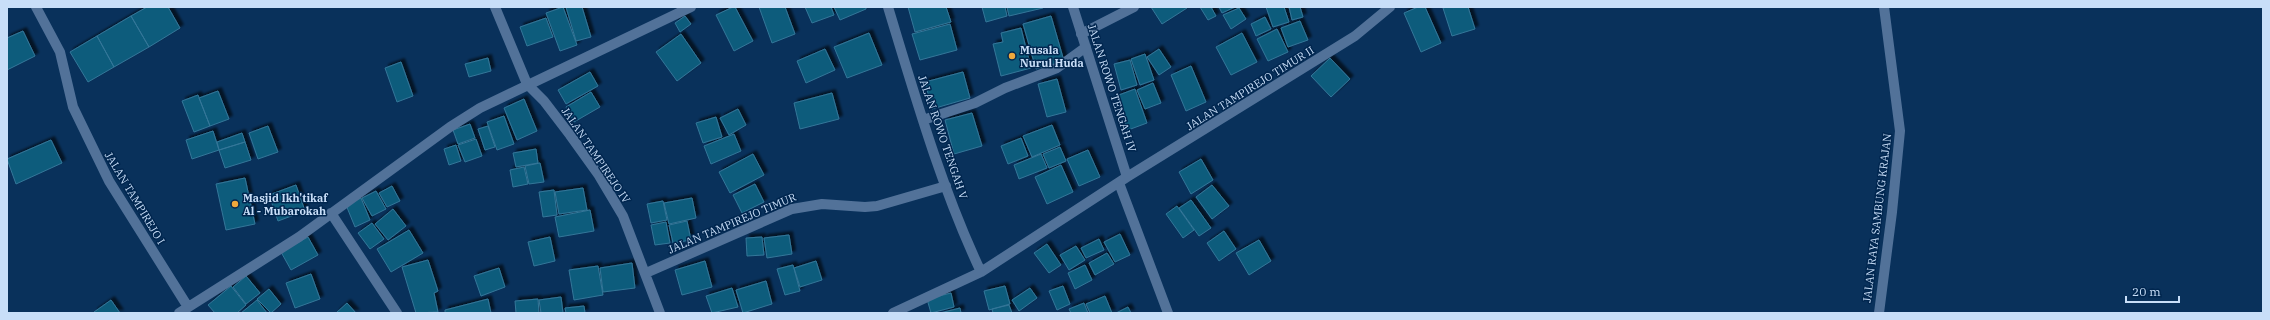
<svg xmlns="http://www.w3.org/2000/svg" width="2270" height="320" viewBox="0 0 2270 320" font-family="'IBM Plex Serif',serif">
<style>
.building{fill:#105b7c;stroke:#379;filter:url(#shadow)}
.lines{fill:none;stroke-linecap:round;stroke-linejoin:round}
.minor{stroke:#527299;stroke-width:10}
.poi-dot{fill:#eea83c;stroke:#00264f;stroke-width:1.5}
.labels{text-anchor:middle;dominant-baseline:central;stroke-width:3;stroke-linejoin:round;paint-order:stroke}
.poi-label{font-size:11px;font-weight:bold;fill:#c8def8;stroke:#00264f;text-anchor:start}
.street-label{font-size:11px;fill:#c8def8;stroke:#00264f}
</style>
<defs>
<filter id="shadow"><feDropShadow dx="3.5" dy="-3.5" stdDeviation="1" flood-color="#0009"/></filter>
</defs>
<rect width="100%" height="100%" fill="#09315b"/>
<path class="building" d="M147,7H168L180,28L149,47L131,16Z
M563,7L577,45L560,51L546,13Z
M566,7H582L591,37L576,41Z
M733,7H735L753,41L734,51L716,15Z
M759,7H785L795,34L772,43Z
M805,7H831L834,15L812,23Z
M834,7H866V9L840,20Z
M908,7H946L951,22L915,32Z
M982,7H1005L1007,16L986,22Z
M1007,7H1042L1043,8L1009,16Z
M1151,7H1186L1187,8L1162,24Z
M1200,7H1211L1216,16L1208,20Z
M1219,7H1235L1222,13Z
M1266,7H1284L1289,22L1273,27Z
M1289,7H1300L1303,17L1292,20Z
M1418,7H1425L1441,43L1421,52L1404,13Z
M1447,7H1468L1475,29L1452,36L1443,8Z
M1239,8L1246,19L1231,29L1223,15Z
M131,16L149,47L114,67L97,36Z
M685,16L691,24L680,32L675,23Z
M1051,16L1064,61L1036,69L1023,24Z
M1265,17L1271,29L1256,36L1251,24Z
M546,18L553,37L527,46L520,27Z
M1300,21L1308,40L1288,47L1281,28Z
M950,24L957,50L920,60L912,34Z
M1021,28L1031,68L1001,76L993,44L1003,42L1001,33Z
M1277,29L1288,52L1268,61L1257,39Z
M23,31L35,56L7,70V38Z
M869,33L882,65L847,78L834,47Z
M1242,33L1257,62L1231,75L1216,47Z
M681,34L701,63L677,81L656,52Z
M97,36L114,67L88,82L70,52Z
M825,49L835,70L806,83L797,61Z
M1159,49L1171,67L1159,75L1147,57Z
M1145,54L1154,80L1140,85L1131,59Z
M488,58L491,71L469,77L465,64Z
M1330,58L1350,79L1331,97L1311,76Z
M1130,60L1137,85L1121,90L1114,64Z
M401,62L413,96L397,102L385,68Z
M1191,66L1206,102L1186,111L1171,75Z
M590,72L598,86L566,104L558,90Z
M963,72L970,98L932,109L925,82Z
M1057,79L1066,112L1047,117L1038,84Z
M1153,83L1161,103L1145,109L1137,90Z
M1135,89L1147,123L1128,130L1116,96Z
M218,91L229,119L210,126L199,98Z
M591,92L600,107L574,122L566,107Z
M832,93L839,119L800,129L794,103Z
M198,95L210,126L194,132L182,101Z
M524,99L537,131L517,140L504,108Z
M738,109L746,125L729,135L720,118Z
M972,113L982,146L954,154L945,120Z
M504,116L514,144L497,150L487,122Z
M716,117L722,137L703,143L696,123Z
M470,124L475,138L458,144L453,130Z
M1052,125L1060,145L1032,157L1023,136Z
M268,126L278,152L258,159L249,133Z
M488,126L495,147L485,150L478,129Z
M213,131L219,150L192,159L186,140Z
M242,133L245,142L219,150L217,142Z
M734,134L741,151L711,164L704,146Z
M1021,138L1028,156L1008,164L1001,146Z
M476,139L482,156L465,162L458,145Z
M51,140L62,163L16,184L7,159Z
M245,142L251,160L225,168L219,150Z
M456,145L461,161L449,165L444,149Z
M1060,147L1066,161L1049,168L1043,154Z
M536,149L538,163L516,167L513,153Z
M1088,150L1100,177L1079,186L1067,159Z
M753,154L764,175L730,193L719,172Z
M1041,154L1047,168L1019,179L1014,165Z
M1201,159L1213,180L1191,194L1179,172Z
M540,163L544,182L529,184L525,166Z
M1061,165L1073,192L1047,204L1035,177Z
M524,167L528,184L513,187L510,170Z
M245,178L255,224L226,230L216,184Z
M755,184L764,202L742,213L733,195Z
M296,185L305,211L278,221L269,195Z
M1212,185L1229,206L1212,219L1196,197Z
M392,186L400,201L387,207L379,193Z
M583,188L587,210L559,214L555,192Z
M554,190L557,215L543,217L539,192Z
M376,191L386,209L372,216L362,198Z
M361,198L370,220L355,227L346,205Z
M692,198L696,218L669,224L664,203Z
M1191,200L1211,228L1199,236L1179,208Z
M663,201L667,220L651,223L647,204Z
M1177,206L1194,230L1183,238L1166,214Z
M393,209L406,226L388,240L375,224Z
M590,210L594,231L559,237L555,217Z
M687,221L691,240L673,243L669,225Z
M666,222L670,243L655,245L651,225Z
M372,223L384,239L370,249L358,233Z
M409,230L423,253L391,272L377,249Z
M1224,231L1236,249L1219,261L1207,243Z
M1120,234L1130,255L1115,262L1104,242Z
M789,235L792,254L767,258L764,238Z
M308,237L318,255L291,270L281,252Z
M550,237L555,261L534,266L528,242Z
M762,237L764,255L747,256L746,238Z
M1099,239L1104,250L1086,258L1081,248Z
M1259,240L1271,261L1249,275L1236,253Z
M1047,244L1061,265L1049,273L1034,253Z
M1076,246L1085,260L1069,270L1060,255Z
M1107,253L1114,264L1095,275L1089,263Z
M428,260L438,291L434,293L438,312L416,313L402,267Z
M705,261L712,287L682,295L675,270Z
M816,261L822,280L800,287L794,268Z
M632,263L635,288L603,292L600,268Z
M793,265L800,291L785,295L777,269Z
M1085,265L1092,280L1075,289L1068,273Z
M598,266L603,295L574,300L569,270Z
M499,268L505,287L481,296L474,276Z
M311,274L320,299L295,308L286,283Z
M246,276L260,293L246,304L233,287Z
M766,281L772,304L743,313L736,290Z
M231,286L246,305L237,313H215L208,305Z
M1005,286L1010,304L989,310L984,291Z
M1063,286L1070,304L1057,310L1049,291Z
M732,288L738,307L712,313L706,296Z
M1030,288L1037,298L1019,311L1012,300Z
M269,289L281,304L271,313L257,299Z
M951,293L954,307L931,313L927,299Z
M1105,296L1112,313H1090L1086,304Z
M561,297L563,313H541L539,300Z
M488,299L491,313H445V310Z
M538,299L539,313H516L515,301Z
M111,300L120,313H95L94,312Z
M257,300L267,313H241Z
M347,303L356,313H336Z
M1084,303L1088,313H1071L1069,309Z
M1009,305L1012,313H993L992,309Z
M584,306L585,313H566L565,308Z
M1128,307L1131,313H1116Z
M960,308L961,313H940Z"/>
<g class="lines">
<path class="minor" d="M36,7L60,52L73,107L109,181L188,307
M495,7L527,84L544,101L570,135L598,174L623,216L660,313
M888,7C915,96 941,187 981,272
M1073,7L1127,177
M1081,34L1134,7
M923,120L975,103L1005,88L1057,68L1086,47
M1119,183L1168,313
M331,213L397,313
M646,273L792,209L822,204L865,207L877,206L946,186
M179,313L299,237L450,127L480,108L691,7
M893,313L981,272L1127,177L1355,36L1390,7
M1879,313L1892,212L1900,131L1884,7"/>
</g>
<g class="poi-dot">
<circle cx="1012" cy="56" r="4"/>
<circle cx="235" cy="204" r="4"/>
</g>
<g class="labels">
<g class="poi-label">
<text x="1020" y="50">Musala<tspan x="1020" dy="13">Nurul Huda</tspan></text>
<text x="243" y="198">Masjid Ikh'tikaf<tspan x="243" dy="13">Al - Mubarokah</tspan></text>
</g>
<g class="street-label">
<text transform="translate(1112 88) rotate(72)">JALAN ROWO TENGAH IV</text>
<text transform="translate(1250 88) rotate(-32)">JALAN TAMPIREJO TIMUR II</text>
<text transform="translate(943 137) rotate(71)">JALAN ROWO TENGAH V</text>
<text transform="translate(596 155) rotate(56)">JALAN TAMPIREJO IV</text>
<text transform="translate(135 198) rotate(59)">JALAN TAMPIREJO I</text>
<text transform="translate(1877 218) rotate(-83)">JALAN RAYA SAMBUNG KRAJAN</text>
<text transform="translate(732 223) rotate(-23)">JALAN TAMPIREJO TIMUR</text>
</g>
</g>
<rect width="2270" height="320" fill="none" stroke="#c8def8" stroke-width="16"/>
<path d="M2126 296v6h53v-6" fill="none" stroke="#c8def8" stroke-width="2"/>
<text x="2132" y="296" font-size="12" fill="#c8def8" stroke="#00264f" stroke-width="3" paint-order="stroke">20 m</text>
</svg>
